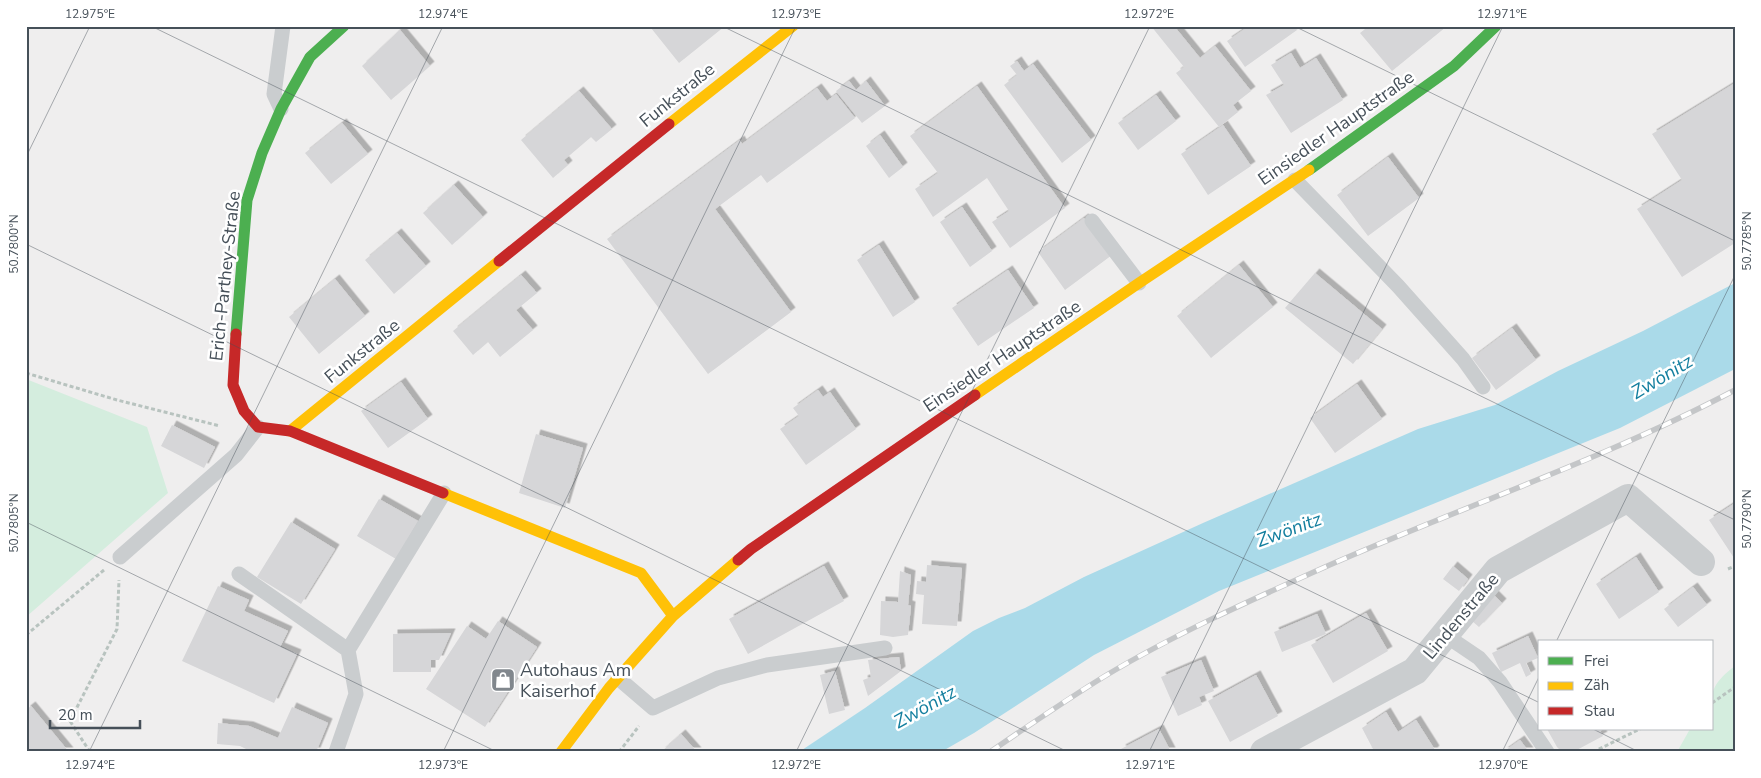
<svg xmlns="http://www.w3.org/2000/svg" width="1761" height="778" viewBox="0 0 1761 778" font-family="'Nunito Sans',sans-serif">
<style>
.green{fill:#d4edde}
.water{fill:#aadae9}
.building{fill:#d6d6d8;filter:url(#shadow)}
.lines{fill:none;stroke-linecap:round;stroke-linejoin:round}
.path{stroke:#b8c3bf;stroke-width:3;stroke-dasharray:4 2.5;stroke-linecap:butt}
.lane{stroke:#cacdcf;stroke-width:15}
.street{stroke:#cacdcf;stroke-width:28}
.fast{stroke:#4caf50;stroke-width:11}
.slow{stroke:#ffc107;stroke-width:11}
.jam{stroke:#c62828;stroke-width:11}
.rail-casing{stroke:#c4c6c8;stroke-width:5.5}
.rail{stroke:#fff;stroke-width:4;stroke-dasharray:11;stroke-linecap:butt}
.ticks{fill:none;stroke:#465059;stroke-width:1;stroke-opacity:0.45}
.labels{text-anchor:middle;dominant-baseline:central;stroke-width:5;stroke-linejoin:round;paint-order:stroke}
.street-label{font-size:18px;fill:#465059;stroke:#fff}
.poi-label{font-size:18px;fill:#465059;stroke:#fff;text-anchor:start}
.water-label{font-size:19px;font-style:italic;fill:#147f9f;stroke:#fff}
.neatline{fill:none;stroke:#465059;stroke-width:2}
.ticks-label{font-size:12px;text-anchor:middle;fill:#465059}
</style>
<defs>
<filter id="shadow"><feDropShadow dx="4.5" dy="-4.5" stdDeviation="0" flood-color="#0004"/></filter>
</defs>
<rect width="100%" height="100%" fill="#efeeee"/>
<path class="green" d="M26,379L147,427L168,493L26,617Z
M1735,666V752H1677L1690,729H1712C1712,696 1706,688 1735,666Z"/>
<path class="water" d="M1735,283V369L1620,428L1219,591L1094,655L974,733L941,752H799L865,708L973,631L999,618L1025,608L1084,577L1203,523L1418,429L1495,405L1558,371L1643,331Z"/>
<path class="building" d="M654,26H725L679,63L651,28Z
M1151,26H1174L1200,58L1215,46L1251,91L1233,105L1238,112L1219,127L1176,73L1184,67Z
M1249,26H1294L1297,30L1245,67L1227,41Z
M1369,26H1447L1392,71L1360,33Z
M400,30L430,66L391,100L362,66Z
M1291,53L1300,68L1316,58L1343,100L1291,133L1266,95L1284,85L1271,65Z
M1017,61L1024,71L1033,64L1091,140L1062,163L1004,85L1017,75L1010,66Z
M849,81L856,90L866,81L885,106L862,123L836,91Z
M1735,83V243L1682,277L1637,209L1682,180L1652,134Z
M977,86L1065,208L1010,248L992,222L1009,211L987,178L933,217L915,189L938,173L910,136Z
M817,88L827,101L836,94L855,118L767,183L761,175L715,209L791,312L708,374L607,239L740,140L742,144Z
M579,91L612,129L596,142L591,137L564,160L568,165L553,178L521,140Z
M1156,95L1176,121L1138,150L1118,123Z
M342,123L368,154L331,184L305,153Z
M1223,125L1251,166L1208,195L1181,154Z
M880,135L903,167L889,178L866,146Z
M1388,157L1419,198L1368,236L1337,195Z
M454,185L483,217L452,245L423,213Z
M962,207L992,251L970,267L940,222Z
M1084,218L1112,255L1065,290L1038,252Z
M397,233L426,266L394,294L365,260Z
M879,245L915,302L893,317L857,260Z
M1239,265L1273,307L1211,358L1177,316Z
M1008,270L1034,308L978,346L952,308Z
M1315,273L1382,329L1353,364L1285,308Z
M521,275L537,293L516,310L533,330L500,357L488,342L473,355L453,331Z
M335,279L365,316L319,354L289,317Z
M1512,328L1536,360L1496,390L1472,358Z
M401,382L428,419L388,448L361,411Z
M1357,384L1382,419L1335,453L1310,418Z
M818,390L823,397L830,392L856,429L806,465L780,429L799,416L793,408Z
M172,425L215,447L204,468L161,446Z
M536,434L583,448L565,508L519,493Z
M379,499L418,521L396,559L357,536Z
M1735,503V558H1734L1709,520Z
M291,522L335,549L301,604L257,577Z
M1636,557L1659,592L1619,619L1596,584Z
M927,565L962,568L957,626L922,624L924,595L916,594L917,581L926,582Z
M824,566L844,601L748,654L729,619Z
M1453,566L1468,579L1459,591L1443,579Z
M900,571L911,575L908,605L911,606L908,635L893,637L880,635L881,601L898,602Z
M218,586L249,600L244,611L288,631L280,647L297,654L274,703L182,661Z
M1693,587L1707,605L1678,627L1664,609Z
M1489,590L1502,603L1479,627L1465,615Z
M1366,613L1388,651L1333,683L1311,645Z
M1317,614L1326,634L1282,652L1274,632Z
M498,621L537,647L485,727L426,689L467,626L486,639Z
M451,633L439,660H431V672H393V634Z
M1528,636L1538,658L1526,663L1531,674L1526,677L1520,663L1501,672L1492,653Z
M899,657L901,671L868,696L863,680L871,677L868,660Z
M1201,660L1214,691L1199,697L1202,705L1178,716L1161,677Z
M835,671L845,710L829,714L820,675Z
M1256,675L1278,716L1230,742L1208,701Z
M31,706L69,752H26V710Z
M292,707L328,723L316,752H252L240,746L217,744L218,723L249,726L278,738Z
M1386,712L1398,732L1416,720L1435,750L1433,752H1411L1409,749L1403,752H1367L1373,749L1362,728Z
M1159,729L1171,752H1123L1121,749Z
M1547,729H1603L1600,731L1603,736L1573,752H1562L1557,747Z
M681,734L697,752H661Z
M1520,740L1529,752H1503Z"/>
<g class="lines">
<path class="path" d="M26,373L117,400L220,426
M1728,569L1735,566
M26,635L104,570
M1712,703L1735,687
M90,752L70,721L117,629L119,580
M619,752L639,726
M1593,752L1640,729"/>
<path class="lane" d="M281,109L274,94L283,26
M1295,180L1398,286L1463,359L1483,387
M1092,221L1139,283
M120,557L236,455L258,427
M239,574L348,650
M1445,635L1479,658L1500,682L1547,752
M618,678L653,708L718,678L767,665L885,648
M336,752L356,694L348,650L444,493"/>
<path class="street" d="M1264,752L1415,671L1498,570L1628,498L1701,562"/>
<path class="fast" d="M1309,170L1454,66L1496,26
M236,334L247,200L262,153L281,109L310,57L344,26"/>
<path class="slow" d="M669,124L793,26
M975,395L1139,283L1309,170
M290,431L499,261
M443,493L641,573L673,616
M561,752L609,688L673,616L738,560"/>
<path class="jam" d="M499,261L669,124
M236,334L233,385L244,411L258,427L290,431L443,493
M738,560L751,549L975,395"/>
<defs>
<path id="rail" d="M990,752C1028,726 1066,700 1105,676C1175,634 1251,600 1325,567C1461,507 1603,460 1735,390"/>
</defs>
<use href="#rail" class="rail-casing"/>
<use href="#rail" class="rail"/>
</g>
<path class="ticks" d="M151,26L1540,703M722,26L1735,520M1294,26L1735,241M26,157L90,26M26,244L1068,752M26,522L497,752M1556,642L1735,275M1593,729L1639,752M89,752L443,26M443,752L796,26M796,752L1150,26M1149,752L1503,26M1502,752L1540,675"/>
<defs>
<symbol id="shop-square" viewBox="-11 -11 22 22"><rect x="-9" y="-9" width="18" height="18" rx="4" fill="#81878d" stroke="#fff"/><path d="M-5-2.5h2.3a2.7 3.5 0 0 1 5.4 0H5L5.5 6h-11ZM-1.5-2.5h3a1.5 2.3 0 0 0-3 0Z" fill="#fff"/></symbol>
</defs>
<g fill-rule="evenodd">
<use href="#shop-square" x="489" y="666" width="28" height="28"/>
</g>
<g class="labels">
<g class="street-label">
<text transform="translate(677 95) rotate(-39)">Funkstraße</text>
<text transform="translate(1336 128) rotate(-35)">Einsiedler Hauptstraße</text>
<text transform="translate(225 276) rotate(-84)">Erich-Parthey-Straße</text>
<text transform="translate(362 351) rotate(-39)">Funkstraße</text>
<text transform="translate(1002 356) rotate(-34)">Einsiedler Hauptstraße</text>
<text transform="translate(1461 616) rotate(-50)">Lindenstraße</text>
</g>
<g class="poi-label">
<text x="520" y="670">Autohaus Am<tspan x="520" dy="21">Kaiserhof</tspan></text>
</g>
<g class="water-label">
<text transform="translate(1662 377) rotate(-31)">Zwönitz</text>
<text transform="translate(1289 530) rotate(-20)">Zwönitz</text>
<text transform="translate(925 707) rotate(-29)">Zwönitz</text>
</g>
</g>
<rect width="1761" height="778" fill="none" stroke="#ffffff" stroke-width="55"/>
<rect x="1538" y="640" width="175" height="90" fill="#ffffff" stroke="#b5b9bd"/>
<rect x="1548" y="657" width="25" height="8" fill="#4caf50" stroke="#b5b9bd"/>
<text x="1584" y="666" font-size="15" fill="#465059">Frei</text>
<rect x="1548" y="682" width="25" height="8" fill="#ffc107" stroke="#b5b9bd"/>
<text x="1584" y="690" font-size="15" fill="#465059">Zäh</text>
<rect x="1548" y="707" width="25" height="8" fill="#c62828" stroke="#b5b9bd"/>
<text x="1584" y="716" font-size="15" fill="#465059">Stau</text>
<path d="M50 720v8h90v-8" fill="none" stroke="#465059" stroke-width="2.5"/>
<text x="58" y="720" font-size="15" fill="#465059" stroke="#ffffff" stroke-width="4" paint-order="stroke">20 m</text>
<rect x="28" y="28" width="1706" height="722" class="neatline"/>
<g class="ticks-label">
<text x="90" y="18">12.975°E</text>
<text x="443" y="18">12.974°E</text>
<text x="796" y="18">12.973°E</text>
<text x="1149" y="18">12.972°E</text>
<text x="1502" y="18">12.971°E</text>
<text transform="translate(1747 241) rotate(-90)" y="4">50.7785°N</text>
<text transform="translate(14 244) rotate(-90)" y="4">50.7800°N</text>
<text transform="translate(1747 519) rotate(-90)" y="4">50.7790°N</text>
<text transform="translate(14 523) rotate(-90)" y="4">50.7805°N</text>
<text x="90" y="769">12.974°E</text>
<text x="443" y="769">12.973°E</text>
<text x="796" y="769">12.972°E</text>
<text x="1150" y="769">12.971°E</text>
<text x="1503" y="769">12.970°E</text>
</g>
</svg>
